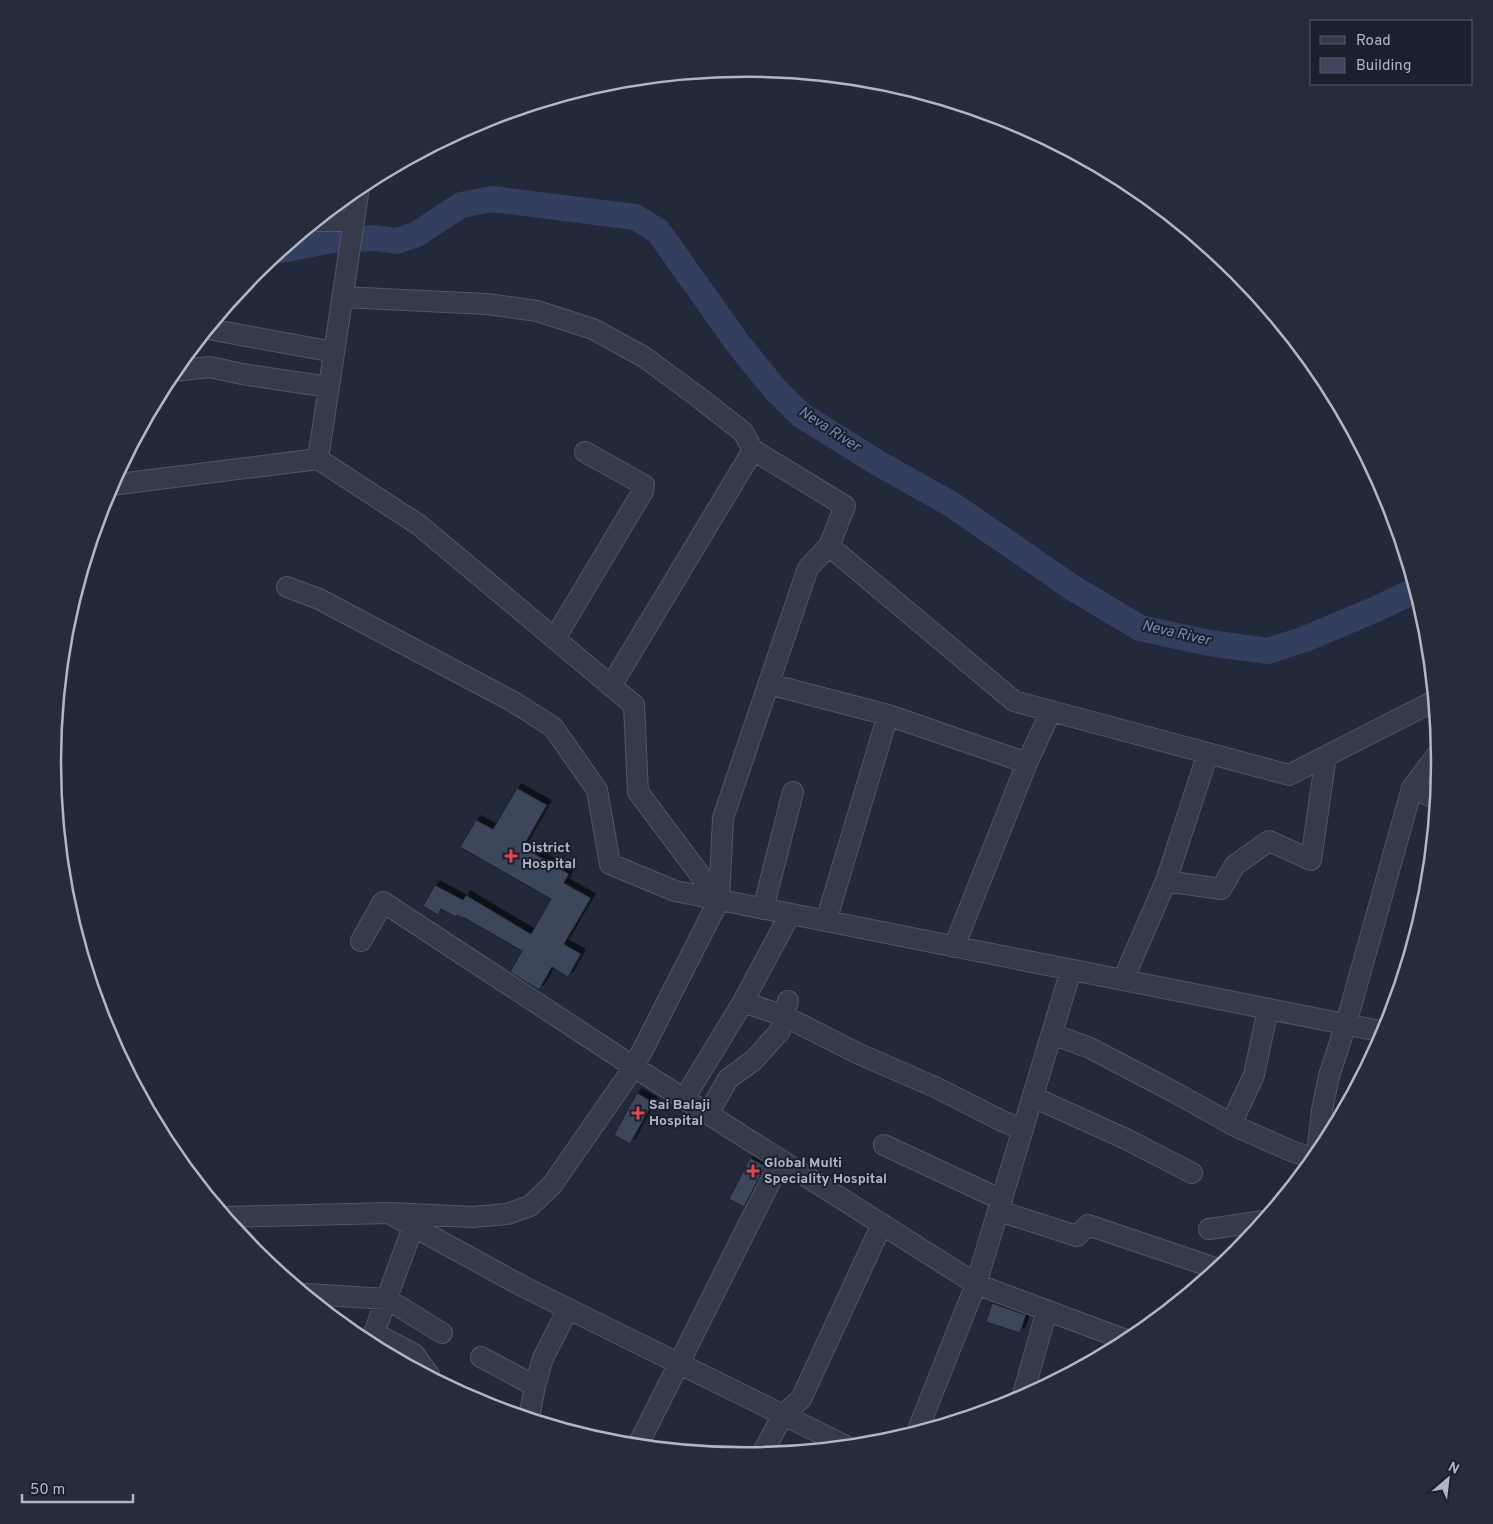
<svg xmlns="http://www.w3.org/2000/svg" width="1493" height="1524" viewBox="0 0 1493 1524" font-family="Overpass,sans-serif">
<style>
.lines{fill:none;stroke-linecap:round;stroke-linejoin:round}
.river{stroke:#343f60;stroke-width:26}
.building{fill:#3e465b;stroke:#1d2231;filter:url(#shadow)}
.minor-casing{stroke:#515666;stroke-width:22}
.minor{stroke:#363b4b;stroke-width:20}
.health-dot{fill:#e0444e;stroke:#1b202f;stroke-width:2}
.labels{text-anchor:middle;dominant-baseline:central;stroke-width:4;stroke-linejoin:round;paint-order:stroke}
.poi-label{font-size:14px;font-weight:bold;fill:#b1b6c7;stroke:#1b202f;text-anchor:start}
.water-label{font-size:15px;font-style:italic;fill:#7987af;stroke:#1b202f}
.rim{fill:none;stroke:#b1b6c7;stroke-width:2.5}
</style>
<defs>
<filter id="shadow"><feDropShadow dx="4.5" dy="-4.5" stdDeviation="0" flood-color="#0009"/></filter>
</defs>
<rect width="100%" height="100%" fill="#22293a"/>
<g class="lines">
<path class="river" d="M281,250L332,240L376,238L397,241L417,234L461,205L492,199L635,217L658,231L739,345L774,388L801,415L878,463L951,504L1073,588L1140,628L1209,643L1268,651L1305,639L1374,610L1416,590"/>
</g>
<path class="building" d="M517,788L547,805L523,847L569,874L564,883L591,898L564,944L581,954L568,977L552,967L539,990L510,972L522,951L463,917V918L457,915L456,917L441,909L438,915L423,906L435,885L463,900L466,895L531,934L551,899L460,847L476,820L493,829Z
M637,1093L653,1102L630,1144L614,1135Z
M750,1158L765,1166L744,1207L729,1199Z
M992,1303L1026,1315L1020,1333L986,1322Z"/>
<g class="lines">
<defs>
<path id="minor" d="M317,221H354
M342,297L487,304L537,311L593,329L644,357L697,396L743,432L753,450L611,686
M208,329L334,352
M174,371L210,367L242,374L329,387
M753,450L845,506L829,546
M318,459L359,187
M111,485L318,459L419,525L634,705L638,792L719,900L634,1067L552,1185L530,1206L507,1214L473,1217L390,1213L226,1217
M287,587L319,599L512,701L553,727L597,790L610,864L675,891L1385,1032
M555,638L643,491L644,485L585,452
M769,684L888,715L826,921
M888,715L1027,763L1051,711
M1437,799L1412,788L1439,752
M1166,881L1221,889L1235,865L1269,841L1311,860L1326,756
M719,900L723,818L808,568L829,546L1014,701L1289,775L1434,701
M763,909L793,792
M361,941L383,902L634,1067L976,1284L1129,1341
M954,947L1027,763
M1123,980L1166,881L1208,753
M743,1002L784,1016L859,1054L935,1087L1004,1122L1023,1129
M1052,1034L1090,1048L1174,1092L1237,1127L1289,1150L1314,1159
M1033,1097L1126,1139L1192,1173
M684,1099L743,1002L790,914
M708,1114L728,1079L754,1060L780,1031L788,1001
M1231,1124L1254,1075L1268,1009
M884,1145L1002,1200
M1317,1155L1322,1110L1329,1076L1346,1024L1412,788
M999,1211L1077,1236L1088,1225L1218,1269
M394,1216L524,1287L846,1446
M413,1227L374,1333L414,1354L429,1375
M1209,1229L1264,1221
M306,1294L387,1299L442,1333
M481,1357L535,1386
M1022,1398L1047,1310
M529,1418L535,1386L543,1358L568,1309
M917,1432L976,1284L1071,970
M638,1445L781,1160
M762,1454L783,1415L801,1399L882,1224"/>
</defs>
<use href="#minor" class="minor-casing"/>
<use href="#minor" class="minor"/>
</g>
<g class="health-dot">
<path d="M508.5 848.5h5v5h5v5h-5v5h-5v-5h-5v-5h5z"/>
<path d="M635.5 1105.5h5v5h5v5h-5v5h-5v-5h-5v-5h5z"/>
<path d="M750.5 1163.5h5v5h5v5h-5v5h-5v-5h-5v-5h5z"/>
</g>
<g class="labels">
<g class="poi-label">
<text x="522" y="848">District<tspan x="522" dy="16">Hospital</tspan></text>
<text x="649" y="1105">Sai Balaji<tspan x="649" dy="16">Hospital</tspan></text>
<text x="764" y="1163">Global Multi<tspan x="764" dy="16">Speciality Hospital</tspan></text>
</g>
<g class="water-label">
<text transform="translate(829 430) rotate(33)">Neva River</text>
<text transform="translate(1176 634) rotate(13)">Neva River</text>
</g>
</g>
<path d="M0 0H1493V1524H0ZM61 762a685 685 0 1 1 1370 0a685 685 0 1 1-1370 0Z" fill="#272c3b" fill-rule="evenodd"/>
<path class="rim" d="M61 762a685 685 0 1 1 1370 0a685 685 0 1 1-1370 0Z"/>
<rect x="1310" y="20" width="162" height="65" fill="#1b202f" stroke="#575c6c"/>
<rect x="1320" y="36" width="25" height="8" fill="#363b4b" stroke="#575c6c"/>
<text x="1356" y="45" font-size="15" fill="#b1b6c7">Road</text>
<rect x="1320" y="58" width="25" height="15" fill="#3e465b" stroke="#575c6c"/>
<text x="1356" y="70" font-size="15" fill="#b1b6c7">Building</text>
<g transform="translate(1448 1479) rotate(28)" stroke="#1b202f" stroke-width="4" paint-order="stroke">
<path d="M0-4L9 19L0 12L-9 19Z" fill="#b1b6c7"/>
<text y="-8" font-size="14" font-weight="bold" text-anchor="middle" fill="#b1b6c7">N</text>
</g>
<path d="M22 1494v8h111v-8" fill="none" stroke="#b1b6c7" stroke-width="2.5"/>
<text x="30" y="1494" font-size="15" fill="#b1b6c7" stroke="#1b202f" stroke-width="4" paint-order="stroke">50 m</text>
</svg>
